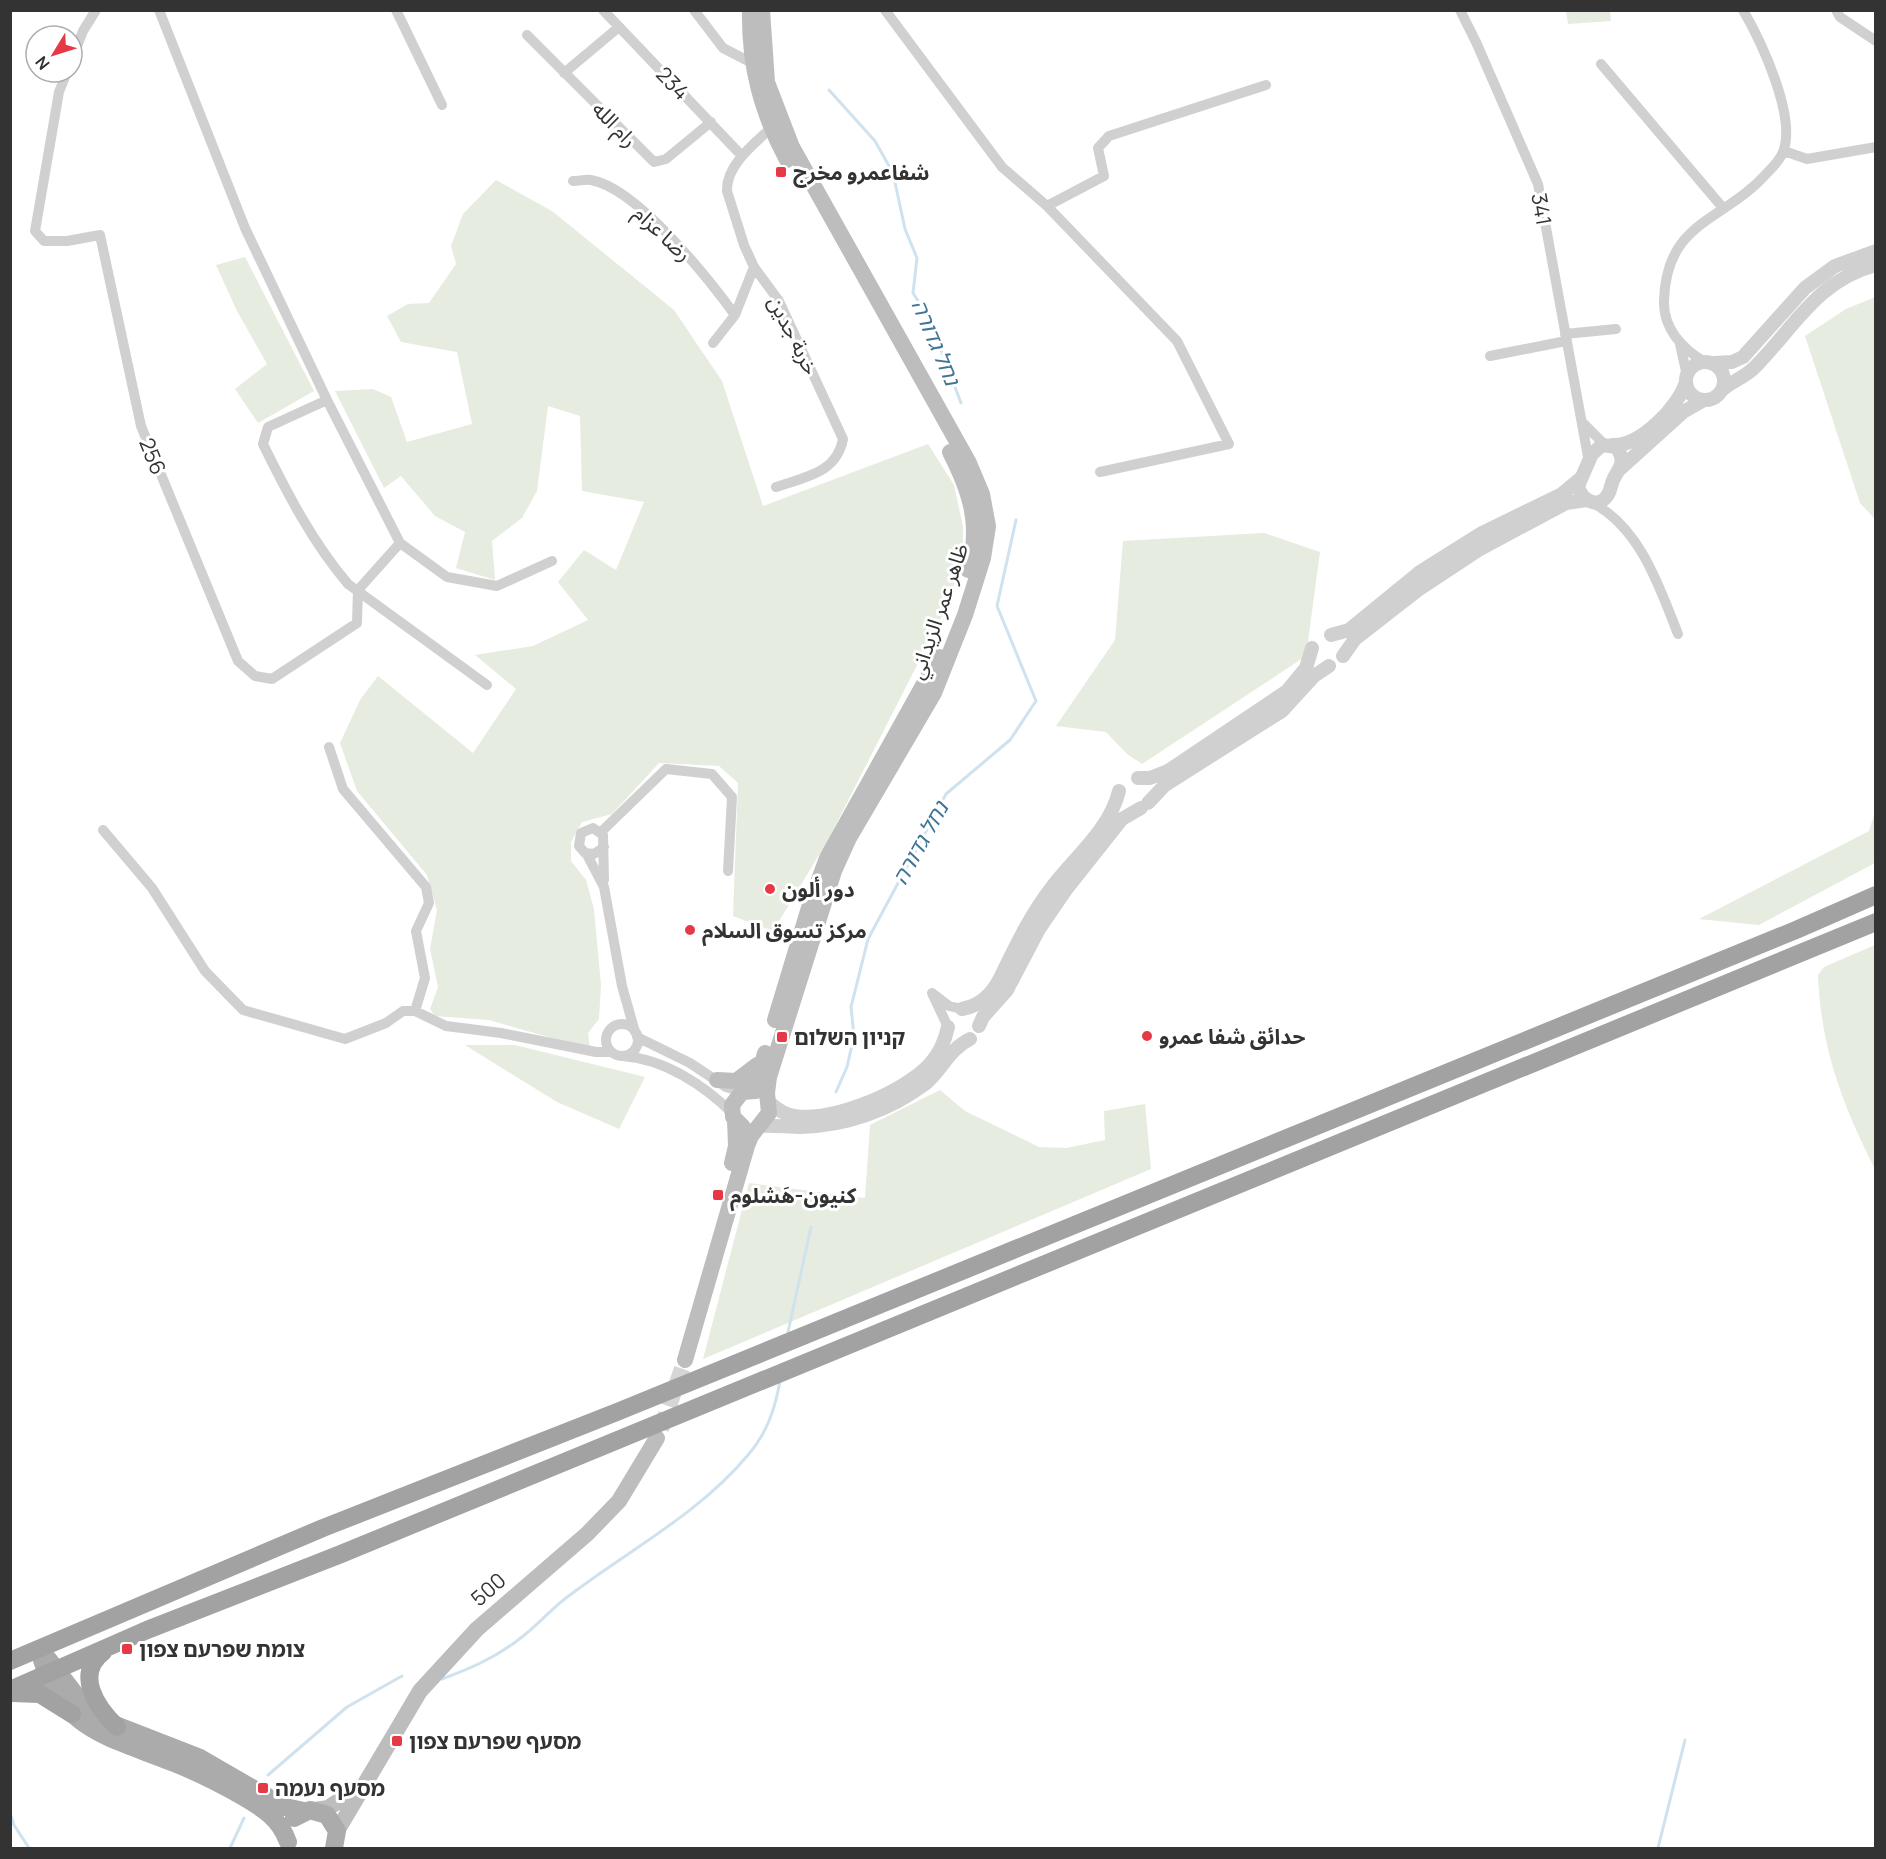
<svg xmlns="http://www.w3.org/2000/svg" width="1886" height="1859" viewBox="0 0 1886 1859" font-family="Manrope,'Noto Sans Arabic','Noto Sans Hebrew',sans-serif">
<style>
.green{fill:#e6ecdf}
.lines{fill:none;stroke-linecap:round;stroke-linejoin:round}
.stream{stroke:#cfe2ee;stroke-width:3}
.secondary-tunnel{stroke:#d6d6d6;stroke-width:16;stroke-dasharray:16 8;stroke-linecap:butt}
.minor{stroke:#d0d0d0;stroke-width:10}
.tertiary{stroke:#d0d0d0;stroke-width:14}
.secondary{stroke:#bdbdbd;stroke-width:16}
.primary{stroke:#ababab;stroke-width:18}
.trunk{stroke:#a2a2a2;stroke-width:18}
.poi-dot{fill:#e63946;stroke:#fff;stroke-width:2}
.labels{text-anchor:middle;dominant-baseline:central;stroke-width:6;stroke-linejoin:round;paint-order:stroke}
.street-label{font-size:21px;fill:#333;stroke:#fff}
.poi-label{font-size:21px;font-weight:bold;fill:#333;stroke:#fff;text-anchor:start}
.water-label{font-size:22px;font-style:italic;fill:#3f7597;stroke:#fff}
</style>
<rect width="100%" height="100%" fill="#fff"/>
<path class="green" d="M1566,11H1610L1611,21L1568,24Z
M496,180L552,211L674,310L722,381L763,506L928,444L954,485L963,527V561L942,616L828,840L773,931L733,916L738,783L719,766L659,763L612,814L582,822L571,842V861L586,880L594,909L601,985L599,1019L588,1033L590,1049L489,1020L435,1016L430,1009L438,987L430,949L437,910L427,875L357,791L340,743L360,700L378,676L473,753L516,689L475,655L533,646L588,620L558,582L584,550L616,570L644,502L582,491L580,416L548,406L537,491L522,518L492,541L495,580L456,568L465,532L435,516L401,476L384,488L335,391L373,389L391,397L407,442L472,424L457,352L401,342L387,316L408,304L429,303L456,264L451,246L463,214Z
M245,257L314,391L258,423L235,389L267,364L237,311L216,265Z
M1875,297V519L1860,503L1805,336L1846,309Z
M1264,533L1320,552L1306,656L1142,764L1127,754L1106,732L1056,726L1115,640L1123,541Z
M1875,812V863L1759,925L1699,919L1869,831Z
M1875,945V1169C1842,1104 1821,1048 1818,975L1824,967Z
M465,1045H515L645,1077L619,1129L557,1102Z
M940,1090L965,1111L1039,1147L1066,1148L1105,1140L1104,1111L1145,1104L1151,1169L703,1359L749,1183L865,1198L870,1125Z"/>
<g class="lines">
<path class="stream" d="M829,90L875,141L893,173L905,229L917,258L913,293L929,318L961,403
M836,1092L847,1067L854,1036L851,1007L868,939L946,794L1010,740L1036,701L997,606L1016,520
M788,1332L811,1227
M442,1679C469,1669 495,1658 518,1640C535,1628 549,1611 566,1598C627,1551 698,1515 748,1455C767,1433 775,1409 780,1381
M268,1775L347,1707L402,1676
M10,1813L14,1825L29,1848
M230,1848L244,1818
M1658,1848L1685,1740"/>
<path class="secondary-tunnel" d="M661,1429L685,1360"/>
<path class="minor" d="M159,10L245,228L327,400L400,543L447,577L497,586L552,561
M396,10L442,105
M603,10L742,156
M694,10L723,48L752,63
M885,10L1002,167L1047,206L1177,341L1229,444L1100,472
M1460,10L1476,42L1538,184L1589,462
M1836,10L1840,17L1876,41
M527,35L654,162L666,159L711,122
M72,59L83,31L96,10
M1601,64L1723,208
M67,72L59,92L35,231L44,241H67L100,235L141,426L238,661L255,676L272,679L357,623L358,590L400,543
M564,73L619,27
M771,128C754,144 726,165 727,191L744,245L754,267L779,301L843,439C837,473 805,477 776,487
M1784,151L1807,159L1876,147
M573,181C579,181 586,179 591,180C637,188 708,278 735,315
M1047,206L1104,176L1098,148L1109,136L1266,85
M1565,334L1616,329
M713,343L735,315L754,267
M1680,344L1687,376
M1490,356L1566,341
M1705,362C1682,349 1663,328 1664,301C1666,220 1724,222 1767,173C1773,167 1780,160 1783,152C1797,117 1761,41 1743,10
M327,400L268,427L263,444C287,493 313,543 348,584L487,685
M1584,424L1605,445
M1591,502C1640,527 1659,586 1678,634
M329,747L343,789L426,887L429,903L416,931L425,978L415,1011
M103,830L152,888L205,971L243,1010L345,1039L386,1023L403,1011H415L446,1026L501,1033L596,1052H611
M601,832L666,769L712,774L732,797L728,871
M604,847L594,854L585,853L579,846L581,833L593,828L603,835L604,880
M586,853L604,887L622,986L635,1032
M606 1040a16 16 0 1 1 32 0a16 16 0 1 1-32 0Z
M948,1027L932,993L949,1006L962,1009
M637,1037L690,1063L726,1087L742,1092
M623,1056C664,1059 704,1085 732,1113"/>
<path class="tertiary" d="M1686 381a19 19 0 1 1 38 0a19 19 0 1 1-38 0Z
M1714,363L1732,362L1743,357L1805,288L1835,266L1876,251
M1722,390C1732,381 1746,377 1756,366C1795,326 1818,280 1876,265
M1602,445L1616,447C1626,460 1621,466 1614,478C1611,483 1611,491 1607,496C1597,510 1581,499 1578,486L1592,454Z
M1612,445C1640,447 1679,406 1686,382
M1620,469L1683,412L1704,400
M1331,635L1349,630L1420,572L1482,533L1562,494L1580,479
M1343,656L1355,639L1418,590L1480,549L1566,503L1587,500
M1138,778H1150L1168,771L1287,691L1306,668L1312,648
M1148,803L1165,785L1282,711L1314,676L1329,666
M962,1009C984,1005 995,990 1004,970C1018,941 1032,913 1052,887C1075,857 1110,829 1119,791
M979,1026L983,1017L1007,990L1039,929L1065,891L1122,819L1141,808
M768,1101C773,1106 779,1111 787,1114C824,1127 905,1092 930,1064C940,1053 945,1041 948,1027
M759,1126C773,1125 787,1127 801,1127C845,1126 889,1111 925,1084C942,1070 949,1049 970,1039"/>
<path class="secondary" d="M750,10C749,66 761,111 787,160
M950,452C970,491 982,526 968,570
M775,1020L811,901L827,858L939,657
M717,1080L736,1081L757,1065
M747,1090L761,1069L765,1053
M743,1127L733,1117L732,1105L742,1092L756,1091
M732,1163L736,1146L735,1120
M685,1360L747,1146L751,1136L769,1113L767,1093L769,1077L834,871L849,838L934,693L965,615L983,558L988,526L982,494L969,463L792,147L767,82L762,10
M315,1810L328,1808L357,1789
M337,1831L420,1691L477,1629L587,1534L619,1501L657,1438"/>
<path class="primary" d="M39,1649C59,1731 105,1735 174,1763C197,1772 219,1783 240,1795C262,1808 279,1817 288,1842
M48,1659L78,1698L105,1721L200,1758L285,1807L304,1811
M294,1818L310,1810L327,1815L337,1831L334,1848"/>
<path class="trunk" d="M103,1652C74,1674 97,1708 117,1727
M10,1661L323,1528L617,1412L1796,930L1876,895
M10,1690L147,1630L341,1554L1876,922
M12,1693L40,1694L72,1714"/>
</g>
<g class="poi-dot">
<rect x="775" y="166" width="12" height="12" rx="3"/>
<circle cx="770" cy="889" r="6"/>
<circle cx="690" cy="930" r="6"/>
<circle cx="1147" cy="1036" r="6"/>
<rect x="776" y="1031" width="12" height="12" rx="3"/>
<rect x="712" y="1189" width="12" height="12" rx="3"/>
<rect x="121" y="1643" width="12" height="12" rx="3"/>
<rect x="391" y="1735" width="12" height="12" rx="3"/>
<rect x="257" y="1782" width="12" height="12" rx="3"/>
</g>
<g class="labels">
<g class="street-label">
<text transform="translate(673 83) rotate(46)">234</text>
<text transform="translate(615 124) rotate(46)">رام الله</text>
<text transform="translate(1542 209) rotate(80)">341</text>
<text transform="translate(663 233) rotate(43)">رضا عزام</text>
<text transform="translate(794 335) rotate(63)">خربة جدين</text>
<text transform="translate(153 456) rotate(68)">256</text>
<text transform="translate(938 611) rotate(-71)">ظاهر عمر الزيداني</text>
<text transform="translate(488 1589) rotate(-41)">500</text>
</g>
<g class="poi-label">
<text x="793" y="172">شفاعمرو مخرج</text>
<text x="782" y="889">دور ألون</text>
<text x="702" y="930">مركز تسوق السلام</text>
<text x="1159" y="1036">حدائق شفا عمرو</text>
<text x="794" y="1037">קניון השלום</text>
<text x="730" y="1195">كنيون-هَشلوم</text>
<text x="139" y="1649">צומת שפרעם צפון</text>
<text x="409" y="1741">מסעף שפרעם צפון</text>
<text x="275" y="1788">מסעף נעמה</text>
</g>
<g class="water-label">
<text transform="translate(936 342) rotate(67)">נחל גדורה</text>
<text transform="translate(920 843) rotate(-61)">נחל גדורה</text>
</g>
</g>
<rect width="1886" height="1859" fill="none" stroke="#333333" stroke-width="24"/>
<g transform="translate(54 54) rotate(232)"><circle r="28" fill="#ffffff" stroke="#adadad" stroke-width="1.5"/>
<path d="M0-4.5L10 22L0 15L-10 22Z" fill="#e63946"/>
<text y="-9" font-size="16" font-weight="bold" text-anchor="middle" fill="#333333">N</text>
</g>
</svg>
